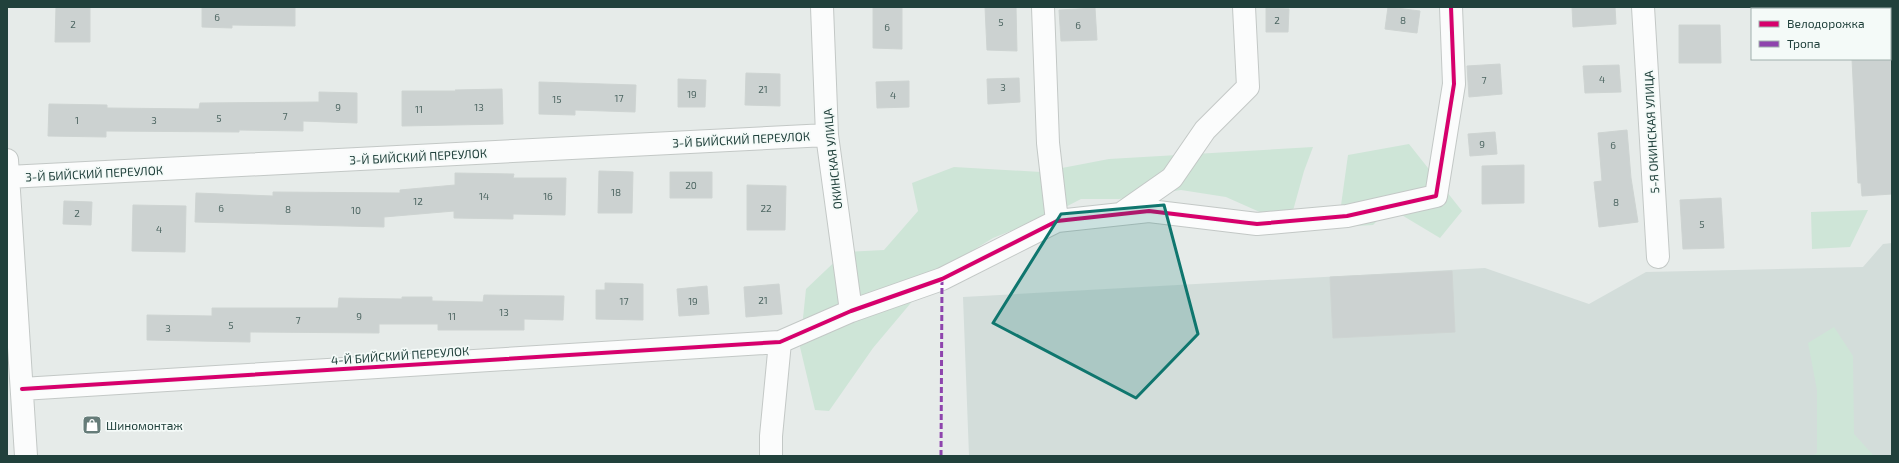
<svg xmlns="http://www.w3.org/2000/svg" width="1899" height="463" viewBox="0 0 1899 463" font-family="'Exo 2',sans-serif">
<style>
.built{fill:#d3ddda}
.green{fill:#cee5d7}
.building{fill:#ccd2d1;stroke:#ced4d2}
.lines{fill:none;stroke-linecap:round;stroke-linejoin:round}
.minor-casing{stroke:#c3c8c6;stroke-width:24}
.minor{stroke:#fbfcfc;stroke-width:22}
.quiet{stroke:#8e44ad;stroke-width:3;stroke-dasharray:6 3;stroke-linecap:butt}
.cycleway-casing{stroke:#f4faf8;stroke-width:6}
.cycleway{stroke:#d6006c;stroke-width:4}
.marked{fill:#0f766e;fill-opacity:0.2;stroke:#0f766e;stroke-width:3;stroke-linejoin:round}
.labels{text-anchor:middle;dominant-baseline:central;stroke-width:3.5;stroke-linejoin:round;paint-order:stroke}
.number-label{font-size:10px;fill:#4d6662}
.street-label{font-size:12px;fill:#21413c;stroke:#f4faf8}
.poi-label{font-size:12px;fill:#21413c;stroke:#f4faf8;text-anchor:start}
</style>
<rect width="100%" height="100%" fill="#e6ebe9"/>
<path class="built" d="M1892,243V456H969L963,297L1485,268L1589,304L1646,272L1863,267L1883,244Z"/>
<path class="green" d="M1409,144L1462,211L1440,238L1390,208L1373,225L1338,227L1348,155Z
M1313,147L1304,171L1289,225L1226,197L1181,190L1119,199H1081L1046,217L993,238L936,273L873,348L829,411L815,410L800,347L806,289L845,252L884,250L918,211L912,183L954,167L1041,172L1109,159Z
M1868,210L1850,247L1812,249L1811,212Z
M1834,327L1853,356L1854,434L1874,456H1812L1817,453V390L1808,343Z"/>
<path class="building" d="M56,7H90V42H55Z
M202,7H295V26L232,25V28L202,27Z
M873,7H902V49L873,48Z
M985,7H1016L1017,51L987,50Z
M1388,7L1420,11L1417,33L1385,29Z
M1572,7H1615L1616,24L1573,27Z
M1095,8L1097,40L1061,41L1059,10Z
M1266,8L1289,9L1288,32H1266Z
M1679,25H1720L1721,63H1679Z
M1852,59H1892V194L1862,196L1861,183H1858Z
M1500,64L1502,94L1469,97L1467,66Z
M1619,65L1621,92L1585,93L1583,66Z
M746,73L780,74V106L745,105Z
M1019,78L1020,102L988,104L987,79Z
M678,79L706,80L705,107H678Z
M909,81V107L877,108L876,82Z
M539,82L636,85L635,112L575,110V115L539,114Z
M502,89L503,124L402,126V91H456L455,90Z
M319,92L357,93V123L303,121V131L239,130V132L106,131V137L48,136L49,104L107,105V108L199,109L200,103L319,102Z
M1627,130L1631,178L1638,222L1599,227L1594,182L1602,181L1598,133Z
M1495,132L1497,154L1470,156L1468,134Z
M1524,165V203L1482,204V166Z
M599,171L633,172L632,213H598Z
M670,172H712V198H670Z
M455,173L514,174L513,178H566L565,215L513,214V219L454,218V211L384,217V227L195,222L196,193L273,196V192L400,193V190L455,185Z
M747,185L786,186L785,230H747Z
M1721,198L1724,248L1683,249L1680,200Z
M64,201L92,202L91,225L63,224Z
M133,205L186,206L185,252L132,251Z
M1452,271L1455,332L1333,338L1330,277Z
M605,283L643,284V320L596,319V290H605Z
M779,284L782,314L746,317L744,287Z
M707,286L709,314L679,316L677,289Z
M484,295L564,296L563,320L524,319V330H438V324H379V333L250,332V342L147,340V315L212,316V308H338L339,298L402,299V297H432V301L483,302Z"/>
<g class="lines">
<defs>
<path id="minor" d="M822,7L827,135L851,311
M1043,7L1048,143L1057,221
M1643,7L1658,257
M7,160L26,456
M8,177L827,135
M1122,213L1172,178L1205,130L1248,87L1244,7
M22,389L780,342L851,311L942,279L1057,221L1149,211L1257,224L1347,216L1436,196L1454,84L1451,7
M771,456V436L780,342"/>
</defs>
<use href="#minor" class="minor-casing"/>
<use href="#minor" class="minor"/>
<path class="quiet" d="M941,456L942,279"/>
<defs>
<path id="cycleway" d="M22,389L780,342L851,311L942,279L1057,221L1149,211L1257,224L1347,216L1436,196L1454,84L1451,7"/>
</defs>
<use href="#cycleway" class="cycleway-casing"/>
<use href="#cycleway" class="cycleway"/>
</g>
<path class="marked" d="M1164,205L1198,334L1136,398L993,323L1061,214Z"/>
<defs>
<symbol id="shop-square" viewBox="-11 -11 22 22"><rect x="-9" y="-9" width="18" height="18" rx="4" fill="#667c79" stroke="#f4faf8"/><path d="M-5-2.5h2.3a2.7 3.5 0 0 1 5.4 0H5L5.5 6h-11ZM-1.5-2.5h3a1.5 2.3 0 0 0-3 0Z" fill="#fff"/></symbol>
</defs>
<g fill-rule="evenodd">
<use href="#shop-square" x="81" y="414" width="22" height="22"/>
</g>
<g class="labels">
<g class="number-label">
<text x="217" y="17">6</text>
<text x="1277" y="20">2</text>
<text x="1403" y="20">8</text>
<text x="1001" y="22">5</text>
<text x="73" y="24">2</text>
<text x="1078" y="25">6</text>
<text x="887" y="27">6</text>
<text x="1602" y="79">4</text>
<text x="1484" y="80">7</text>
<text x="1003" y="87">3</text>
<text x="763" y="89">21</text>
<text x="692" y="94">19</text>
<text x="893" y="95">4</text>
<text x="619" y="98">17</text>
<text x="557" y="99">15</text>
<text x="338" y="107">9</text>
<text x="479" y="107">13</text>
<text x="419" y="109">11</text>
<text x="285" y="116">7</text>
<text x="219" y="118">5</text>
<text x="77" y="120">1</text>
<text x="154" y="120">3</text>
<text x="1482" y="144">9</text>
<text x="1613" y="145">6</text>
<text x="691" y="185">20</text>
<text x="616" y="192">18</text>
<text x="484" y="196">14</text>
<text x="548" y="196">16</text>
<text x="418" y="201">12</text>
<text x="1616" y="202">8</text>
<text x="221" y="208">6</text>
<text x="766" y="208">22</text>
<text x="288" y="209">8</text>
<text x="356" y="210">10</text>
<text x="77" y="213">2</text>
<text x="1702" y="224">5</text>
<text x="159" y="229">4</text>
<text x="763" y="300">21</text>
<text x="624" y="301">17</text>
<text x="693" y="301">19</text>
<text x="504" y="312">13</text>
<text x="359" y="316">9</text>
<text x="452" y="316">11</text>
<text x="298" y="320">7</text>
<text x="231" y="325">5</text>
<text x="168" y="328">3</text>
</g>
<g class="street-label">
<text transform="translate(1651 132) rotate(-93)">5-Я ОКИНСКАЯ УЛИЦА</text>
<text transform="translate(741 139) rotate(-3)">3-Й БИЙСКИЙ ПЕРЕУЛОК</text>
<text transform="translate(418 156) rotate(-3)">3-Й БИЙСКИЙ ПЕРЕУЛОК</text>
<text transform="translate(832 159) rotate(-96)">ОКИНСКАЯ УЛИЦА</text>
<text transform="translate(94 173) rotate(-3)">3-Й БИЙСКИЙ ПЕРЕУЛОК</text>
<text transform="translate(400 355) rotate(-4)">4-Й БИЙСКИЙ ПЕРЕУЛОК</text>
</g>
<g class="poi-label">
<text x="106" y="425">Шиномонтаж</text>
</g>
</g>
<rect width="1899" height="463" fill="none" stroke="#21413c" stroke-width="16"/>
<rect x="1751" y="8" width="140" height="52" fill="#f4faf8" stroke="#a0b0ad"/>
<rect x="1759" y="21" width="20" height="6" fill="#d6006c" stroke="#a0b0ad"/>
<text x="1787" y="28" font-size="12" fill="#21413c">Велодорожка</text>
<rect x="1759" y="41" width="20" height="6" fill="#8e44ad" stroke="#a0b0ad"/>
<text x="1787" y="48" font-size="12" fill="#21413c">Тропа</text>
</svg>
